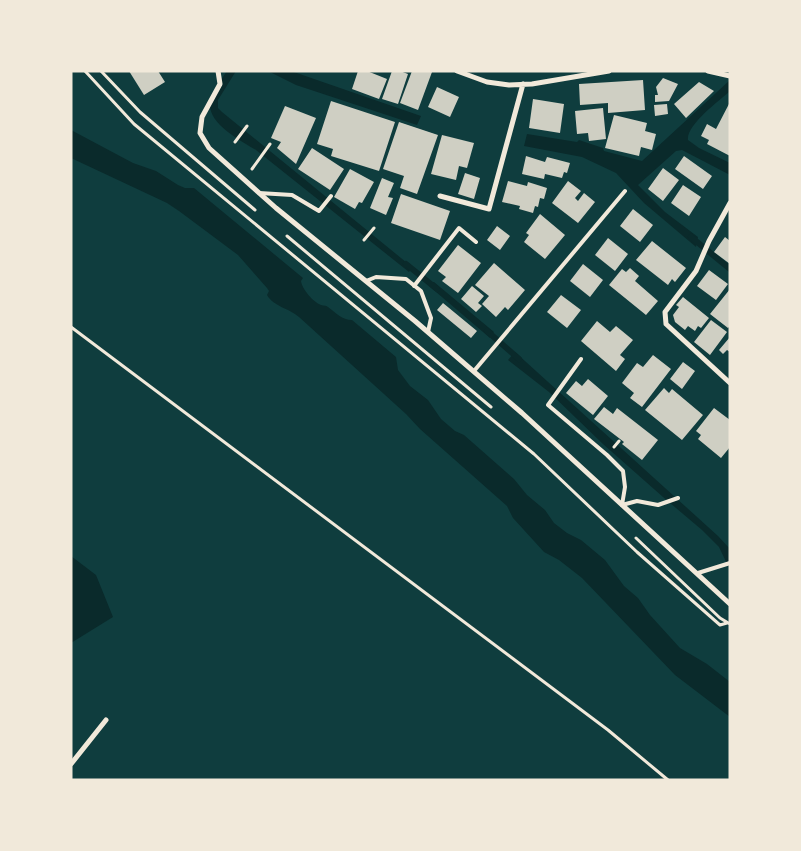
<svg xmlns="http://www.w3.org/2000/svg" width="801" height="851" viewBox="0 0 801 851" font-family="Lora,serif">
<style>
.water{fill:#0a2a2b}
.lines{fill:none;stroke-linecap:round;stroke-linejoin:round}
.stream{stroke:#0a2a2b;stroke-width:6}
.building{fill:#cfcfc3}
.path{stroke:#f1e9da;stroke-width:3}
.service{stroke:#f1e9da;stroke-width:4}
.minor{stroke:#f1e9da;stroke-width:5}
</style>
<rect width="100%" height="100%" fill="#0f3d3e"/>
<path class="water" d="M227,71H236L218,100V108L222,112L412,267L409,272L256,150C238,139 200,120 212,94C216,86 222,79 227,71Z
M268,71H291L421,116L417,125L296,85Z
M730,80V91C719,101 686,125 688,140L699,148L730,163V175L682,150L676,151L638,185L665,212L698,237L696,247L644,203L616,173L582,157L524,146L527,134L577,142L579,140L603,148L604,151L642,161Z
M71,130L133,163L156,171L178,185L185,188H194L303,278L301,281C302,289 313,302 321,305C324,306 326,305 328,307C336,313 342,320 352,320L396,357L398,370L410,386L428,400L441,419L455,431L464,435L514,479L527,495L545,510L554,523L567,533L581,540L605,560L624,586L638,598L650,615L680,648L707,664L730,682V717L675,675L582,578L559,560L544,552L513,518L507,506L420,429L406,414L299,317C289,308 274,307 267,295L269,291L267,288L238,255L179,211L167,203L71,158Z
M432,282H434L494,332L490,338L429,286Z
M515,352L718,536L730,549V570L719,547L702,530L663,497L603,444L549,392L508,360Z
M71,556L96,575L113,617L71,643Z"/>
<g class="lines">
<path class="stream" d="M691,237L730,269
M406,264L437,289
M487,331L519,359"/>
</g>
<path class="building" d="M129,71H158L165,82L144,95Z
M358,71H367L387,79L379,99L352,89Z
M392,71H400L408,74L398,104L382,99Z
M412,71L432,72L418,110L400,103Z
M663,78L678,84L669,101L655,102V95H658L656,87Z
M643,80L645,110L608,113V103L580,105L579,84Z
M699,82L714,91L686,118L674,104Z
M437,87L459,97L450,117L428,107Z
M533,99L564,104L560,133L529,128Z
M331,101L395,122L379,171L331,156L333,149L317,144Z
M730,102V156L707,144L709,140L701,136L707,124L716,129Z
M667,104L668,114L655,116L654,105Z
M285,106L316,118L296,164L277,148L281,142L271,138Z
M603,108L606,139L589,141L588,133L577,134L575,111Z
M614,115L647,123L645,131L656,134L652,150L641,147L639,156L605,148Z
M399,122L438,135L417,194L400,188L404,176L383,169Z
M442,135L474,143L467,168L459,166L456,180L431,174Z
M312,148L344,169L330,190L298,169Z
M526,156L545,162L547,157L570,163L567,173L564,172L562,178L545,174L544,179L522,174Z
M684,156L712,176L703,189L675,169Z
M663,168L679,180L663,201L648,189Z
M350,169L374,182L362,203L359,202L355,209L334,197Z
M465,173L480,178L474,199L458,194Z
M382,178L394,183L388,197L393,198L386,215L370,208Z
M508,181L527,186L528,182L547,188L544,199L540,198L538,207L535,206L533,213L519,209L520,206L502,202Z
M568,181L581,191L575,198L578,201L584,193L595,202L578,223L552,203Z
M683,185L701,197L689,216L671,203Z
M401,194L450,211L440,240L391,223Z
M633,209L653,225L640,242L620,226Z
M540,214L565,235L545,259L524,242L529,235L526,233Z
M497,226L510,236L500,250L487,240Z
M725,237L730,241V264L714,252Z
M608,238L628,254L615,271L595,255Z
M652,241L686,268L675,282L672,279L668,285L636,260Z
M458,245L481,263L458,293L442,281L446,277L438,271Z
M494,263L525,290L508,310L505,307L496,317L482,304L489,296L475,285Z
M583,264L603,280L590,297L570,281Z
M630,268L639,276L635,281L658,301L646,315L609,285L622,269L626,272Z
M709,270L728,284L716,300L697,286Z
M472,286L484,296L478,303L482,306L476,312L461,299Z
M730,289V326L728,328L710,314Z
M561,295L581,310L567,328L547,312Z
M683,297L709,318L701,328L698,326L695,331L688,326L685,330L675,322L673,315L679,307L676,305Z
M443,303L477,331L471,338L437,310Z
M711,320L727,332L710,355L694,342Z
M597,321L610,332L616,326L633,340L620,355L625,359L616,371L581,341Z
M730,337V352L727,350L723,354L719,350Z
M653,355L671,369L642,407L630,398L634,393L622,383L637,363L643,367Z
M683,362L695,371L682,389L670,379Z
M588,379L608,396L593,415L566,393L576,381L582,386Z
M664,388L669,393L672,389L703,415L682,440L645,410Z
M604,407L613,414L617,408L658,440L642,460L622,444L624,442L594,419Z
M714,408L730,420V447L721,458L698,439L701,435L696,431Z"/>
<g class="lines">
<path class="path" d="M85,71L134,124L534,454L637,552L720,625L727,623
M101,71L140,112L255,210
M235,142L247,126
M252,169L270,144
M287,236L491,407
M364,240L374,228
M71,327L608,730L668,780
M614,447L619,441
M636,538L720,618L730,624"/>
<path class="service" d="M259,193L292,195L319,211L331,196
M366,281L376,277L406,279L421,291L431,318L428,332
M414,286L459,228L476,242
M581,359L548,405L607,455L623,471L625,487L622,505L637,501L658,505L678,498
M474,371L625,191
M698,573L730,563"/>
<path class="minor" d="M218,71L220,84L202,117L200,133L209,148L276,208L415,321L522,413L730,604
M457,71L487,82L509,85L532,84L609,71
M708,71L730,76
M440,196L489,209L523,84
M730,203L709,241L696,271L665,312L666,324L730,383
M71,764L106,720"/>
</g>
<rect width="801" height="851" fill="none" stroke="#f1e9da" stroke-width="145"/>
</svg>
